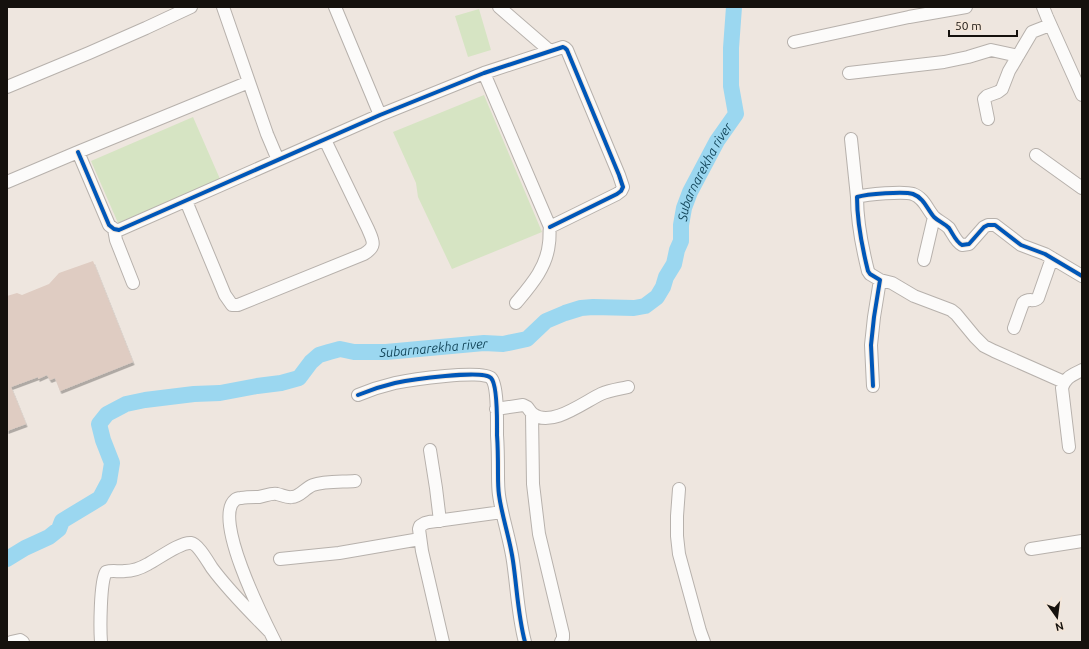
<svg xmlns="http://www.w3.org/2000/svg" width="1089" height="649" viewBox="0 0 1089 649" font-family="Ubuntu,sans-serif">
<style>
.green{fill:#d6e4c3}
.lines{fill:none;stroke-linecap:round;stroke-linejoin:round}
.river{stroke:#9bd7f0;stroke-width:16}
.building{fill:#dfccc2;filter:url(#shadow)}
.minor-casing{stroke:#b7b1ac;stroke-width:14}
.minor{stroke:#fcfbfa;stroke-width:12}
.cycleway-casing{stroke:#f4e6d9;stroke-width:6}
.cycleway{stroke:#0057b8;stroke-width:4}
.labels{text-anchor:middle;dominant-baseline:central;stroke-width:4;stroke-linejoin:round;paint-order:stroke}
.water-label{font-size:13px;font-style:italic;fill:#15485c;stroke:#f4e6d9}
</style>
<defs>
<filter id="shadow"><feDropShadow dx="1.5" dy="3" stdDeviation="0" flood-color="#0004"/></filter>
</defs>
<rect width="100%" height="100%" fill="#eee6df"/>
<path class="green" d="M479,9L491,50L468,57L455,16Z
M484,95L542,232L452,269L418,197L416,183L393,132Z
M193,117L220,179L118,223L91,161Z"/>
<g class="lines">
<path class="river" id="s1" d="M7,559L25,548L49,537L59,529L62,521L100,498L109,481L112,463L103,440L99,424L107,414L126,404L145,400L194,394L220,393L257,386L281,383L299,378L311,362L319,355L329,352L340,349L354,352H386L484,343L503,344L527,339L546,321L565,313L581,308L593,307L634,308L645,306L657,297L663,287L666,277L674,264L677,250L681,241V225L684,208L690,192L717,141L736,114L731,86V48L734,7"/>
</g>
<path class="building" d="M93,261L133,362L60,391L55,378L50,380L47,375L38,379V377L11,387L26,424L7,431V296L17,293L22,295L49,284L59,273Z"/>
<g class="lines">
<defs>
<path id="minor" d="M223,7L267,134L278,160
M335,7L380,115
M499,7L550,51
M1043,7L1047,17L1082,95
M794,42L909,17L966,7
M484,73L550,227C549,233 550,238 549,243C547,267 531,285 516,303
M849,73L944,62L968,57L991,50L1018,56
M7,87L89,53L146,28L191,7
M988,119L984,99L987,96L998,92L1002,89L1009,71L1032,32L1037,30L1050,25
M851,139L857,197
M78,152L109,225L114,229L119,230L380,115L484,73L563,47L565,48L567,50L619,175L623,187L621,191L617,194L550,227
M1036,155L1082,188
M7,182L78,152L249,82
M186,201L225,295L232,305H238L364,254C377,246 373,241 368,229L325,140
M114,229L116,240L133,283
M924,260L934,217
M880,280L892,283L914,296L951,310L956,314L975,337L984,346L994,351L1064,382
M1014,328L1023,303C1029,297 1034,303 1038,298L1052,258
M873,386L871,345L874,317L880,280L870,274L868,271C862,247 857,222 857,197C867,194 904,191 913,194C924,198 927,209 934,217C938,221 944,223 949,228C953,234 956,242 962,245L969,244L984,227L988,225H995L1021,245L1045,254L1082,276
M358,395C370,390 382,386 395,383C409,380 483,369 491,378C498,385 497,423 497,435C498,448 498,461 498,474C498,481 498,488 499,495C502,517 510,539 513,561C517,588 518,616 525,642
M496,409L523,405L527,407C529,409 530,412 533,414C551,428 584,402 601,394C610,390 620,389 628,387
M532,414L533,484L539,534L563,634V638L561,642
M1069,447L1062,388C1065,377 1073,375 1082,370
M430,450L436,488L440,521
M679,489L677,516V536L679,554L700,631L704,642
M1031,549L1082,541
M280,559L339,553L420,539
M11,642L20,640L23,642
M101,642C100,629 100,582 106,572C112,570 119,572 125,571C133,571 141,568 148,564C158,559 180,542 191,543C198,544 208,562 212,568C229,591 250,612 270,632
M275,642C264,620 212,518 235,500C236,499 239,498 241,498C247,497 253,497 259,497C265,496 271,493 277,494C282,495 287,498 292,497C300,497 305,488 313,485C324,481 342,482 355,481
M443,642L422,551L419,529L420,526L425,523L429,522L502,512"/>
</defs>
<use href="#minor" class="minor-casing"/>
<use href="#minor" class="minor"/>
<defs>
<path id="cycleway" d="M78,152L109,225L114,229L119,230L380,115L484,73L563,47L565,48L567,50L619,175L623,187L621,191L617,194L550,227
M873,386L871,345L874,317L880,280L870,274L868,271C862,247 857,222 857,197C867,194 904,191 913,194C924,198 927,209 934,217C938,221 944,223 949,228C953,234 956,242 962,245L969,244L984,227L988,225H995L1021,245L1045,254L1082,276
M358,395C370,390 382,386 395,383C409,380 483,369 491,378C498,385 497,423 497,435C498,448 498,461 498,474C498,481 498,488 499,495C502,517 510,539 513,561C517,588 518,616 525,642"/>
</defs>
<use href="#cycleway" class="cycleway-casing"/>
<use href="#cycleway" class="cycleway"/>
</g>
<g class="labels">
<g class="water-label">
<text stroke="none"><textPath href="#s1" startOffset="921">Subarnarekha river</textPath></text>
<text stroke="none"><textPath href="#s1" startOffset="548">Subarnarekha river</textPath></text>
</g>
</g>
<rect width="1089" height="649" fill="none" stroke="#15110d" stroke-width="16"/>
<g transform="translate(1057 617) rotate(166)" stroke="#f4e6d9" stroke-width="3" paint-order="stroke">
<path d="M0-3L7 15L0 10L-7 15Z" fill="#15110d"/>
<text y="-6" font-size="11" font-weight="bold" text-anchor="middle" fill="#15110d">N</text>
</g>
<path d="M949 30v6h68v-6" fill="none" stroke="#15110d" stroke-width="2"/>
<text x="955" y="30" font-size="12" fill="#15110d" stroke="#f4e6d9" stroke-width="3" paint-order="stroke">50 m</text>
</svg>
